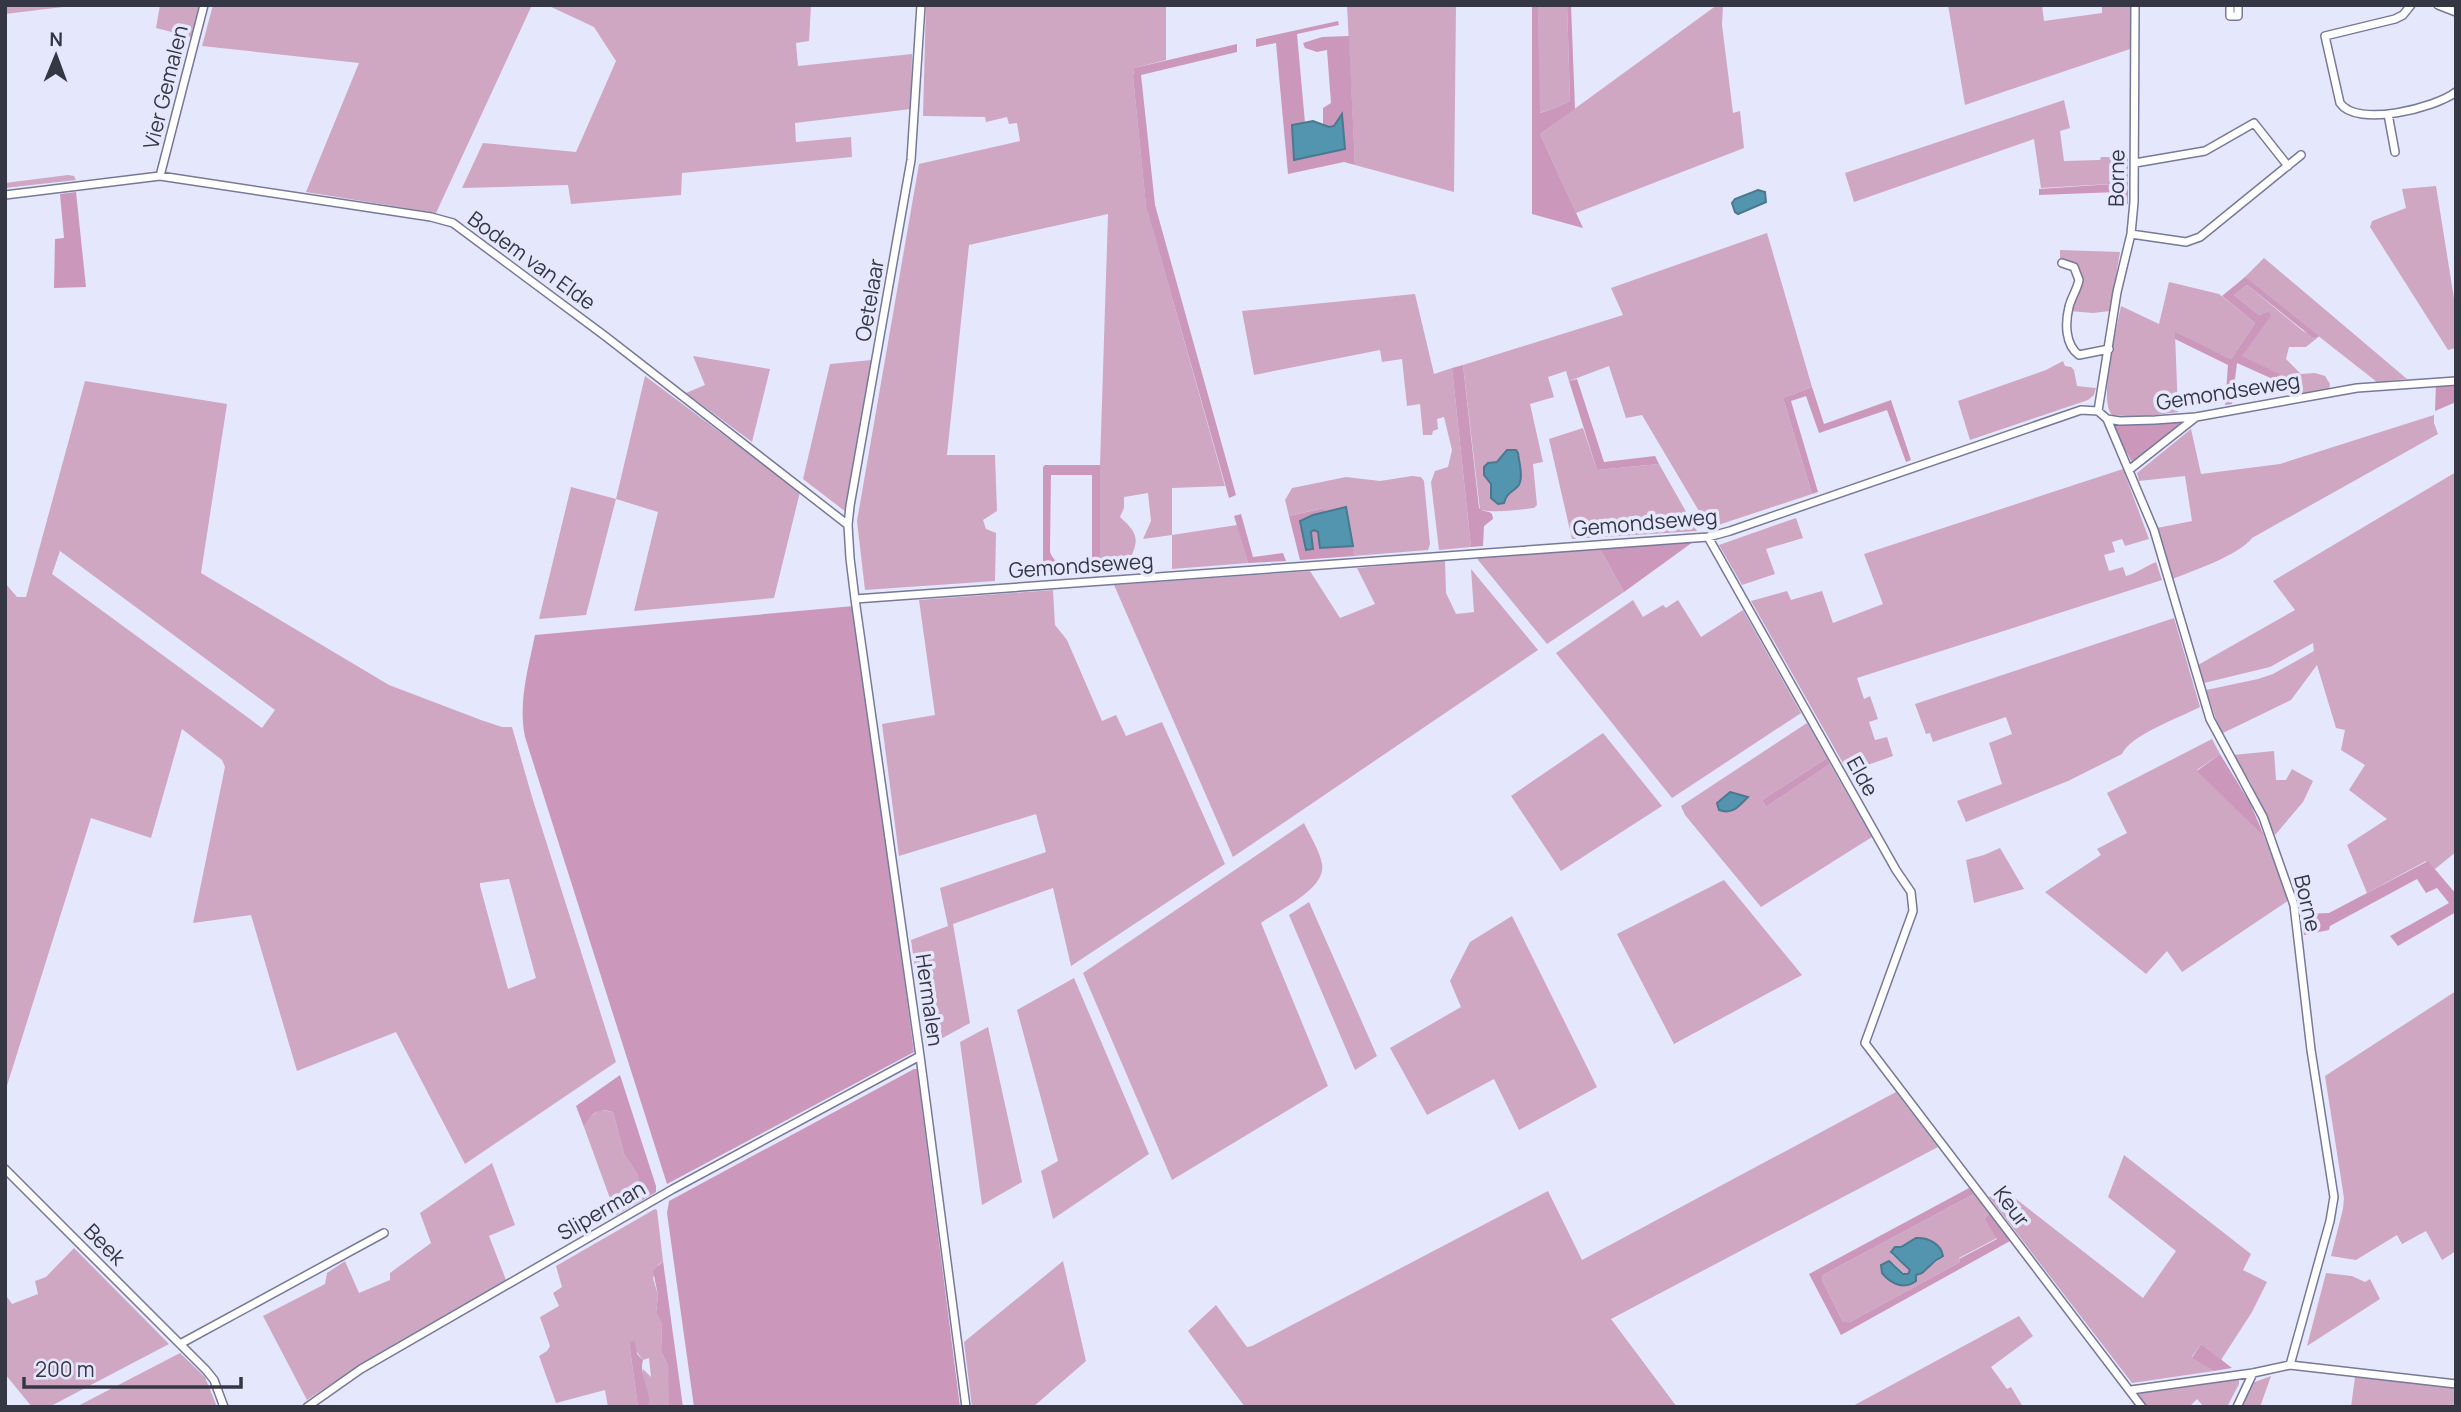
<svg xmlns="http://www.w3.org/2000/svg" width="2461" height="1412" viewBox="0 0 2461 1412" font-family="Manrope,sans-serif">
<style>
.green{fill:#cfa7c3;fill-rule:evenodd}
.forest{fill:#cb98bc}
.water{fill:#5395af;stroke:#4a798f;stroke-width:2}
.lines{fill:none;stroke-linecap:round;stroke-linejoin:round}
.minor-casing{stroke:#767999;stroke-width:10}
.minor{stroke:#fff;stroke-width:7}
.labels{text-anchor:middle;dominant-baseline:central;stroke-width:7;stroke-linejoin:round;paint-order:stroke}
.street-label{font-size:21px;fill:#363745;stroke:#e5e7fc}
</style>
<rect width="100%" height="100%" fill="#e5e7fc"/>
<path class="green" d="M5,5H80L5,14Z
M160,5H199L191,37L156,28Z
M213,5H532L436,213L306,192L359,63L202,46Z
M547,5H811L809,41L796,43L798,66L912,54L911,109L795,123L796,142L851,137L852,157L682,173L681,195L571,204L568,185L462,188L483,143L576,152L616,61L594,27Z
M926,5H1166V60L1134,68L1133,77L1146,205L1225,486L1172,488V535L1237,525L1248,563L1172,569V535L1143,539L1151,521L1148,493L1124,497V508L1120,517C1145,539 1135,544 1125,572L1100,574V465L1108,214L969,245L947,455H995L997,511L983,520L986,529L996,533L995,581L865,590L857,521L919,164L1020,141L1017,123L1009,124L1007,117L986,122L985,117L923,116Z
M1347,5H1456L1454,192L1355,165Z
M1538,5H1567L1570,101L1555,108L1539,113Z
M1717,5H1723L1722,25L1733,113L1740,111L1744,148L1576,213L1540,134Z
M1948,5H2042L2044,21L2102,13V5H2130V49L1965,105Z
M2064,100L2070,128L2060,131L2064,161L2100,160L2101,157H2128V183L2041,188L2034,139L1854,202L1845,173Z
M68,175L74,176L76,180L5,188V183Z
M2436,186L2456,311V348L2448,350L2370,227L2372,221L2406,208L2402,189Z
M1767,233L1812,387L1783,398L1812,494L1709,528L1642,415L1626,418L1609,366L1569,381L1566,371L1548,377L1554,397L1530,404L1543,462L1533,464L1537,505L1534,508C1517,510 1498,513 1480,510L1463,365L1623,315L1611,288ZM1517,450L1521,471L1519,485L1507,494L1504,502L1491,498L1488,463L1497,462Z
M2060,250L2120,252L2110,311L2093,313L2070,311C2077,293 2089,280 2075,263L2060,259Z
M2264,258L2407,379L2377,382L2244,278Z
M2169,282L2219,294L2255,323L2231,359L2175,333L2178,412L2140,417L2112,415C2098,401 2117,327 2121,306L2159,324Z
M2247,285L2303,331L2317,338L2306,347H2289L2286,359L2301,374L2315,373L2325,376L2330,384L2329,390L2299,394L2294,381L2241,356L2269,318L2264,314L2259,315L2234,295Z
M1415,294L1434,374L1452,368L1471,547L1439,550L1431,482L1435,471L1448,467L1452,450L1444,417L1437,419L1438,429L1433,431L1432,435H1423L1420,404L1407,406L1402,359L1382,362L1380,350L1254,375L1242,311Z
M693,356L770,369L752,442L686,393L705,385Z
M872,360L846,512L803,479L830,364Z
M2063,361L2065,366L2071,367L2074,370L2077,386L2096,388L2094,395L2088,400L1970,440L1958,401L2046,370Z
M645,376L800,492L774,598L634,611L658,512L616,499L586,615L539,619L571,487L616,499Z
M85,381L227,404L201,573L389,685L481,720L502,727H512L532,797L616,1062L465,1164L396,1032L297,1071L251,915L193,923L225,767L222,760L182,729L151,838L91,818L5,1092V583L17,597H26ZM60,551L275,710L262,728L52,574ZM509,879L536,978L508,989L480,886V883Z
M2434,415V423L2438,434L2252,538C2239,555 2193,571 2172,579L2157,528L2192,521L2185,476L2139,481L2137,473L2191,429L2201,474L2280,464Z
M1583,428L1597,470L1659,464L1697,531L1572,539L1549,439Z
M2123,469L2149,539L2125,546L2122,539L2112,542L2115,552L2104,555L2109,571L2123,567L2126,576C2138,573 2145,566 2156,562L2162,580L1857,678L1864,699L1870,696L1878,719L1869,722L1875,740L1887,737L1893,756L1848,772L1751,601L1787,591L1791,600L1822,591L1833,623L1883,604L1864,554Z
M2456,472V852L2435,869L2426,861L2367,893L2347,845L2387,819L2349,790L2365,765L2341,750L2345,730L2336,728L2317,665L2291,700L2221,734L2206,690L2258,679L2273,674L2314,651L2313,643L2270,667L2204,683L2198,665L2295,610L2273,581Z
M1412,476L1421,477L1424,481L1430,544L1428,550L1354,556L1346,507L1324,512L1323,508L1289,516L1285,500L1292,488L1346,477L1380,481Z
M1796,518L1803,538L1766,549L1775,574L1742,585L1719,545Z
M1600,549L1624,592L1547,644L1478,560V558Z
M1445,560L1446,593L1456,614L1474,612L1471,569L1538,650L1233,857L1114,585L1310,571L1340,618L1375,604L1357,568Z
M1053,590L1055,625L1067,640L1102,721L1116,715L1126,736L1162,722L1225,864L1071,966L1053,888L953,924L970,1023L926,1047L911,940L948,926L940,888L1046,852L1036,814L899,856L882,724L935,715L919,600Z
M1633,600L1643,617L1663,605L1666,608L1678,600L1701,637L1743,610L1801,713L1672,798L1556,653Z
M2174,618L2200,707C2181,717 2130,735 2122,754L2068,781L1966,822L1957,801L2002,784L1989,743L2012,734L2006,717L1933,742L1930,733L1926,734L1915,704Z
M1807,723L1827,758L1762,800L1766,807L1830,764L1872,837L1761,907L1685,815L1681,806Z
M1603,733L1662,806L1561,871L1511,796Z
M2212,739L2220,754L2197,770L2265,838L2289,900L2182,972L2167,951L2146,974L2045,892L2101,855L2097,849L2127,833L2107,793Z
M2274,751L2276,780H2286L2292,769L2313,781L2303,802L2275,835L2249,780L2233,755Z
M1304,823C1310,836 1320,851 1322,864C1327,889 1277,911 1261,923L1328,1086L1172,1180L1083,973Z
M2000,848L2024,889L1974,903L1966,860L1984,855Z
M1724,880L1802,975L1674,1044L1617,934Z
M1309,902L1377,1056L1355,1070L1289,915Z
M1512,916L1597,1087L1519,1130L1494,1079L1427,1115L1390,1048L1461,1007L1450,981L1470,942Z
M1074,978L1149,1154L1053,1219L1041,1171L1058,1161L1017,1010Z
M2456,991V1251L2442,1260L2426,1231L2402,1244L2397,1235L2356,1260L2331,1256L2343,1209L2344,1198L2325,1076Z
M988,1027L1022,1182L982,1205L960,1042Z
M1896,1092L1938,1147L1611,1319L1677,1407H1245L1188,1331L1216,1305L1247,1347L1252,1346L1548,1191L1582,1260Z
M600,1110L613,1112L624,1154L638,1175L639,1202L616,1215L584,1127L588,1118Z
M2124,1155L2251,1254L2243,1270L2267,1282L2252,1312L2221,1360L2201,1344L2192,1357L2214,1371L2132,1383L1989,1197L2002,1188L2143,1298L2176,1251L2108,1197Z
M492,1163L515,1225L489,1236L506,1280L376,1355L307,1400L263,1316L325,1284L327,1273L345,1261L359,1293L390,1280V1273L431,1243L420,1213Z
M1974,1194L1989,1214L1984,1219L1997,1238L1959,1258L1960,1262L1850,1322H1843L1822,1280L1823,1275ZM1895,1247L1942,1251L1943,1256C1929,1269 1913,1276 1893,1284L1885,1277L1893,1263L1906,1275L1910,1270L1891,1254Z
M655,1209L657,1210L663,1261L659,1264L653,1278L658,1295L656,1313L662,1324L661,1351L668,1366L671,1407H648C650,1394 639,1380 643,1369L651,1377L649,1358L643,1360L629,1342L638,1407H608L605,1390L556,1403L539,1356L547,1351L550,1346L540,1317L559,1306L553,1293L562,1287L556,1266Z
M74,1248L169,1344L49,1407H32L5,1374V1294L12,1304L38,1294L35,1281L46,1277Z
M1063,1261L1086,1361L1033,1407H972L964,1342Z
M2326,1273L2352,1276L2365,1282L2370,1279L2380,1299L2307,1346Z
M2019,1316L2033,1336L1991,1367L2007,1389L2011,1387L2023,1407H1851Z
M180,1353L205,1377L217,1407H76Z
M2239,1375V1384L2227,1407H2204L2197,1399L2191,1405L2192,1407H2144L2138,1397L2137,1392Z
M2271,1376L2260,1407H2242L2252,1383Z
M2355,1377L2456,1388V1407H2351Z"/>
<path class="forest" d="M1532,5H1538L1540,113L1555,108L1570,101L1567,5H1571L1575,109L1540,134L1583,228L1532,214Z
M1338,21L1339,25L1297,34L1305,123L1292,125L1294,160L1345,149L1341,115L1334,126L1329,127L1323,125V108L1331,103L1327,50L1317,52L1305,48L1303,43L1322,37L1349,36L1355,165L1344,162L1288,174L1276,43L1256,47V39Z
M1237,44V52L1141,75L1155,205L1236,495L1229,498L1146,206L1133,77L1134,68Z
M2128,183V204L2118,203V192L2039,195V189Z
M76,192L86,287L54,288L55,239L64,238L60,194Z
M2245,277L2319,336L2317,338L2312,337L2247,285L2234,295L2259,315L2269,312L2271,316L2242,356L2294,381L2299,394L2289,395L2284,384L2237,363L2232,404L2225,405L2228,365L2175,339V332L2231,359L2255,323L2222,296Z
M1463,365L1479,508C1484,514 1493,508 1493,519L1484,526L1483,546L1471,547L1452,368Z
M1577,379L1604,462L1655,456L1659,464L1597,470L1569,381Z
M2436,384H2456V402L2435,411Z
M1812,387L1824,424L1891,400L1911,460L1906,462L1887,410L1819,433L1806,396L1791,401L1818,492L1812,494L1783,398Z
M2165,422H2177L2179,425L2132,462L2112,426Z
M1045,465H1100V574L1075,575L1072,568L1092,564V475H1051L1050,552C1053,562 1065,566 1067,577L1043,578V467Z
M1324,508V512L1313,515L1311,532L1314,530L1318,532L1320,548L1353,546L1354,556L1300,560L1289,516Z
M1241,514L1253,557L1283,553L1286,561L1248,563L1234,516Z
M1693,542L1624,592L1600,549Z
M854,606L914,1052L667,1184L525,737C518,703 528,669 535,635Z
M2220,754L2250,803L2265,838L2197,771Z
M1827,758L1830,764L1766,807L1762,800Z
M2428,861L2456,894V912L2398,946L2390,936L2449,903L2437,888L2426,893L2417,879L2330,926L2329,930L2304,935L2302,914L2329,913Z
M914,1069H917L960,1407H694L667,1213L669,1201Z
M620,1075L656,1186V1192L639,1202L638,1175L624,1154L613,1112C598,1107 590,1114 584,1127L576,1106Z
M1969,1188L1974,1194L1823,1275L1822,1280L1843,1322H1850L1960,1262L1959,1259L1997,1239L1984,1219L1989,1214L2010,1241L1841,1335L1809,1274Z
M663,1261L683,1407H671L669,1404L668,1366L661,1351L662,1324L656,1313L658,1295L653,1271Z
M635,1341L637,1354L643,1360C638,1378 653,1391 648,1407H638L629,1342Z
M2201,1344L2232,1368L2214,1371L2192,1358Z"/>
<path class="water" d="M1342,114L1345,149L1294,160L1292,125L1313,121L1329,127L1334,126Z
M1758,190L1765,192L1766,202L1738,214L1735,212L1732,203L1735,199Z
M1507,450H1516L1518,453C1519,462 1524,479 1518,486C1512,493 1507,492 1504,503L1498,504L1491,498V484L1484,475V467L1488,463L1497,462Z
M1346,507L1353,546L1320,548L1318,532L1314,530L1311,532L1313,549L1306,550L1300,521L1313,515Z
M1730,792L1748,797C1739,806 1733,815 1719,810L1717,803Z
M1916,1238C1928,1237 1941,1244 1943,1256L1935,1261L1922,1273L1916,1275V1281C1904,1290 1891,1284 1882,1273L1881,1265L1889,1261L1903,1274H1908L1910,1270L1891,1252L1895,1247H1901Z"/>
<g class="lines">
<defs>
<path id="minor" d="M921,5L911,160L850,506L848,525L850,558L855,599L920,1056L966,1407
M2230,5V16H2238V5
M2411,5L2403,15L2395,19L2325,36L2340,103C2357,128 2435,108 2456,92
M2438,5L2456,12
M2388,114L2395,152
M2135,163L2205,151L2254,123L2288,166
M160,176L204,5
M5,195L160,176L431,217L453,223L605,336L848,525
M2131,234L2186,242L2200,237L2301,155
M2062,263L2074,267L2079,280C2077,290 2071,298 2069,307C2065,323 2065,345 2079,355L2109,349
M2098,411L2117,292L2131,234L2134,202L2135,5
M2107,419L2154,530L2210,719L2263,817L2294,905L2311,1050L2334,1197L2330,1221L2290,1365
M2129,470L2196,417
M1708,537L1896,870L1911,892L1913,911L1865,1043L2142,1407
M855,599C1140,579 1424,556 1708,537L1730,531L2081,410L2098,411L2107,419L2120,421L2155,420L2196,417L2357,388L2456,381
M5,1169L206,1370L214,1380L224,1407
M180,1344L384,1233
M2131,1390L2253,1373L2290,1365L2456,1384
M307,1407L361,1369L673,1189L920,1056
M2237,1407L2253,1373"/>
</defs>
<use href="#minor" class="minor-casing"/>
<use href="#minor" class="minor"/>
</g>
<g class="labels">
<g class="street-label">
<text transform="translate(165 87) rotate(-76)">Vier Gemalen</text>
<text transform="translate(2116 178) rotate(-89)">Borne</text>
<text transform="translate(532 260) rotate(36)">Bodem van Elde</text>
<text transform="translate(869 300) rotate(-80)">Oetelaar</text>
<text transform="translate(2228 391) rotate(-9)">Gemondseweg</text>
<text transform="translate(1645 522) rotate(-5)">Gemondseweg</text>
<text transform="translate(1081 565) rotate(-4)">Gemondseweg</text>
<text transform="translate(1863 776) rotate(61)">Elde</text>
<text transform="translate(2308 903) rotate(77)">Borne</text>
<text transform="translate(930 1000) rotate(82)">Hermalen</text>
<text transform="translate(2012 1206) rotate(53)">Keur</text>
<text transform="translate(601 1210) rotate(-30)">Sliperman</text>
<text transform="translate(105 1244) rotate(45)">Beek</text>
</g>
</g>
<rect width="2461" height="1412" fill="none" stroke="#363745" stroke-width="14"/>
<g transform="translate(56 56) rotate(1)" stroke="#e5e7fc" stroke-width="5" paint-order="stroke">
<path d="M0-5L12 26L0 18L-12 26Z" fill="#363745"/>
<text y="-10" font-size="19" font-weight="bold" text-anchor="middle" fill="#363745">N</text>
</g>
<path d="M24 1377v10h217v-10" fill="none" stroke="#363745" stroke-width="3.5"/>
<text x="35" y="1377" font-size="21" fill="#363745" stroke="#e5e7fc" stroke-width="5" paint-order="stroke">200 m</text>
</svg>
